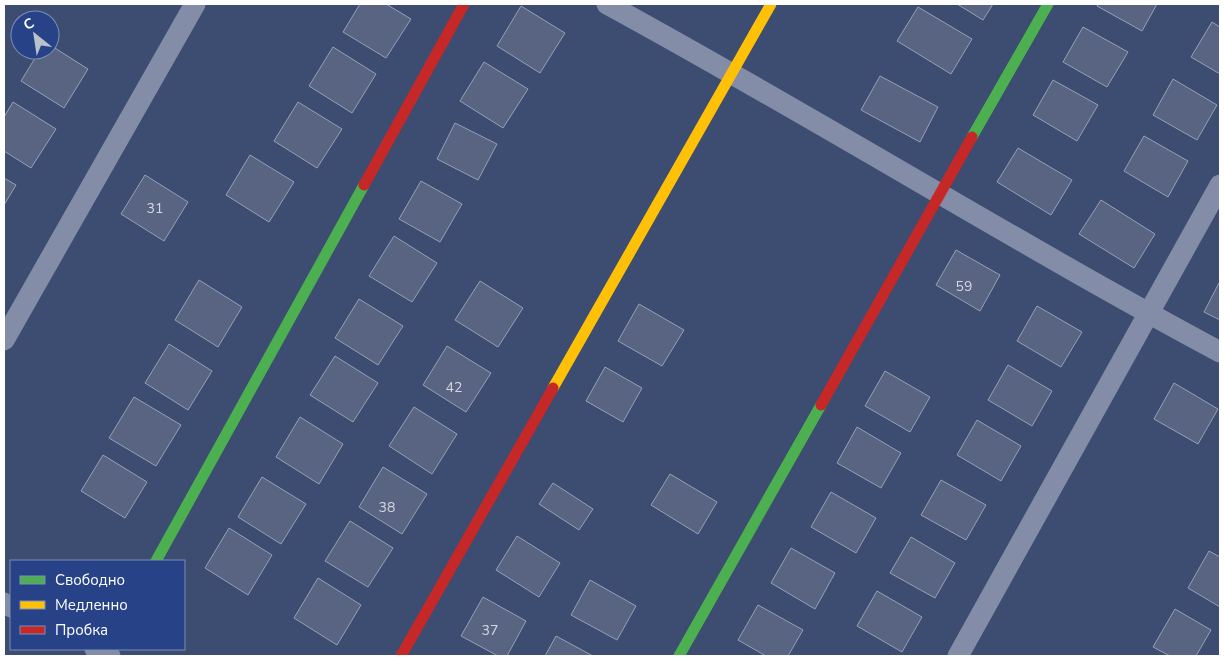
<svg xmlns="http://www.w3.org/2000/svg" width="1224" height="660" viewBox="0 0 1224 660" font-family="'Nunito Sans',sans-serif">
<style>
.building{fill:#586482;stroke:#97a0b5}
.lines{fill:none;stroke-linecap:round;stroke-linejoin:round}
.street{stroke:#848da7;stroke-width:21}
.fast{stroke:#4caf50;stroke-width:11}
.slow{stroke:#ffc107;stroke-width:11}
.jam{stroke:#c62828;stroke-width:11}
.labels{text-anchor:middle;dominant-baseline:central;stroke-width:4;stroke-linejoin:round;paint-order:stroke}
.number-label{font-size:14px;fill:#d5d8e0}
</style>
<rect width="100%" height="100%" fill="#3d4c71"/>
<path class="building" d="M360,4H386L411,19L386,58L343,32Z
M957,4H993L983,20Z
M1098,4H1157L1142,31L1097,6Z
M521,6L565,33L540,73L497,46Z
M918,7L972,39L951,74L897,41Z
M1212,22L1220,27V74L1191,57Z
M1083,27L1128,52L1107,87L1063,62Z
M50,45L88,69L64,108L21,81L40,50H50Z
M333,47L376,74L352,113L309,86Z
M484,62L528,89L503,128L460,101Z
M880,76L938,107L920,142L861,110Z
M1173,79L1217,105L1197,140L1153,115Z
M1053,80L1098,105L1077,141L1033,115Z
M13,102L56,129L31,168L4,151V117Z
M298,102L342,129L317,168L274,141Z
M455,123L497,144L478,180L437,159Z
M1144,136L1188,161L1168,197L1124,171Z
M1018,148L1072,180L1051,215L997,182Z
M250,155L294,182L269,222L226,195Z
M145,175L188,202L164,241L121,214Z
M4,178L16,185L4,205Z
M421,181L462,204L440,242L399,219Z
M1101,200L1155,234L1134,268L1079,234Z
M394,236L437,263L412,302L369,276Z
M956,250L1000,275L980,311L936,285Z
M199,280L242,307L218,347L175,320Z
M480,281L523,308L498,347L455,320Z
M1220,281V320L1204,312Z
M359,299L403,326L378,365L335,338Z
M639,304L684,330L662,366L618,341Z
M1037,306L1082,332L1061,367L1017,341Z
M169,344L212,371L188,410L145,383Z
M447,346L491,373L466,412L423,385Z
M335,356L378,383L353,422L310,395Z
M1008,365L1052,391L1032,426L988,400Z
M605,367L642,388L623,422L586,401Z
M885,371L930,397L910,432L865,406Z
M1174,383L1218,409L1198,444L1154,419Z
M134,397L181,425L156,466L109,438Z
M414,407L457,434L432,474L389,446Z
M300,417L343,444L319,484L276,457Z
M977,420L1021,446L1001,481L957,455Z
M857,427L901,453L881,488L837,463Z
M103,455L147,482L125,518L81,491Z
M383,467L427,494L402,534L359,507Z
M670,474L717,502L698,534L651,505Z
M262,477L306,504L281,544L238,517Z
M941,480L986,505L966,540L921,515Z
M553,483L593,509L579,530L539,504Z
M831,492L876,518L856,553L811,527Z
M350,521L393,548L368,587L325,561Z
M229,528L272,555L248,595L205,568Z
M517,536L560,563L539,597L496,570Z
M911,537L955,563L935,598L890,573Z
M791,548L835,573L815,609L771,583Z
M1209,551L1220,557V607L1188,588Z
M318,578L361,605L337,645L294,618Z
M590,580L636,606L617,640L571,615Z
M877,591L922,617L902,652L857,626Z
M483,597L526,621L507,656H498L461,636Z
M758,605L803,630L788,656H766L738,640Z
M1175,609L1211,630L1196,656H1170L1153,647Z
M556,636L593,656H545Z"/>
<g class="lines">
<path class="street" d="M607,4C813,116 1013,241 1220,352
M4,340L195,4
M4,603L11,607
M95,649L110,656
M958,656L1220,185"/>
<path class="fast" d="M972,137L1048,4
M156,561L364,185
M679,656L821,405"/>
<path class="slow" d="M553,388L771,4"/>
<path class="jam" d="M364,185L464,4
M821,405L972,137
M401,656L553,388"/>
</g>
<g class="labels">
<g class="number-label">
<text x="155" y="208">31</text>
<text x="964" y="286">59</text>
<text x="454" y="387">42</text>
<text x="387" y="507">38</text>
<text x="490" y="630">37</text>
</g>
</g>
<rect width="1224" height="660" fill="none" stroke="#ffffff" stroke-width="10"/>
<rect x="10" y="560" width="175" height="90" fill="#274287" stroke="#7d8eb7"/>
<rect x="20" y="576" width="25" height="8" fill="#4caf50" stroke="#7d8eb7"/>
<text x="55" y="585" font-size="15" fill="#ffffff">Свободно</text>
<rect x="20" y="601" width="25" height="8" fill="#ffc107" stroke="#7d8eb7"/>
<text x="55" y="610" font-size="15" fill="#ffffff">Медленно</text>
<rect x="20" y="626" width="25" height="8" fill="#c62828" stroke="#7d8eb7"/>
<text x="55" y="635" font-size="15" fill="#ffffff">Пробка</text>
<g transform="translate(35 35) rotate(330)"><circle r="24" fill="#274287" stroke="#7d8eb7"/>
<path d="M0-4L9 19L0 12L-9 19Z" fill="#bbc0cd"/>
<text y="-8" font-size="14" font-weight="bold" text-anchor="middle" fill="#ffffff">С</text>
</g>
</svg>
